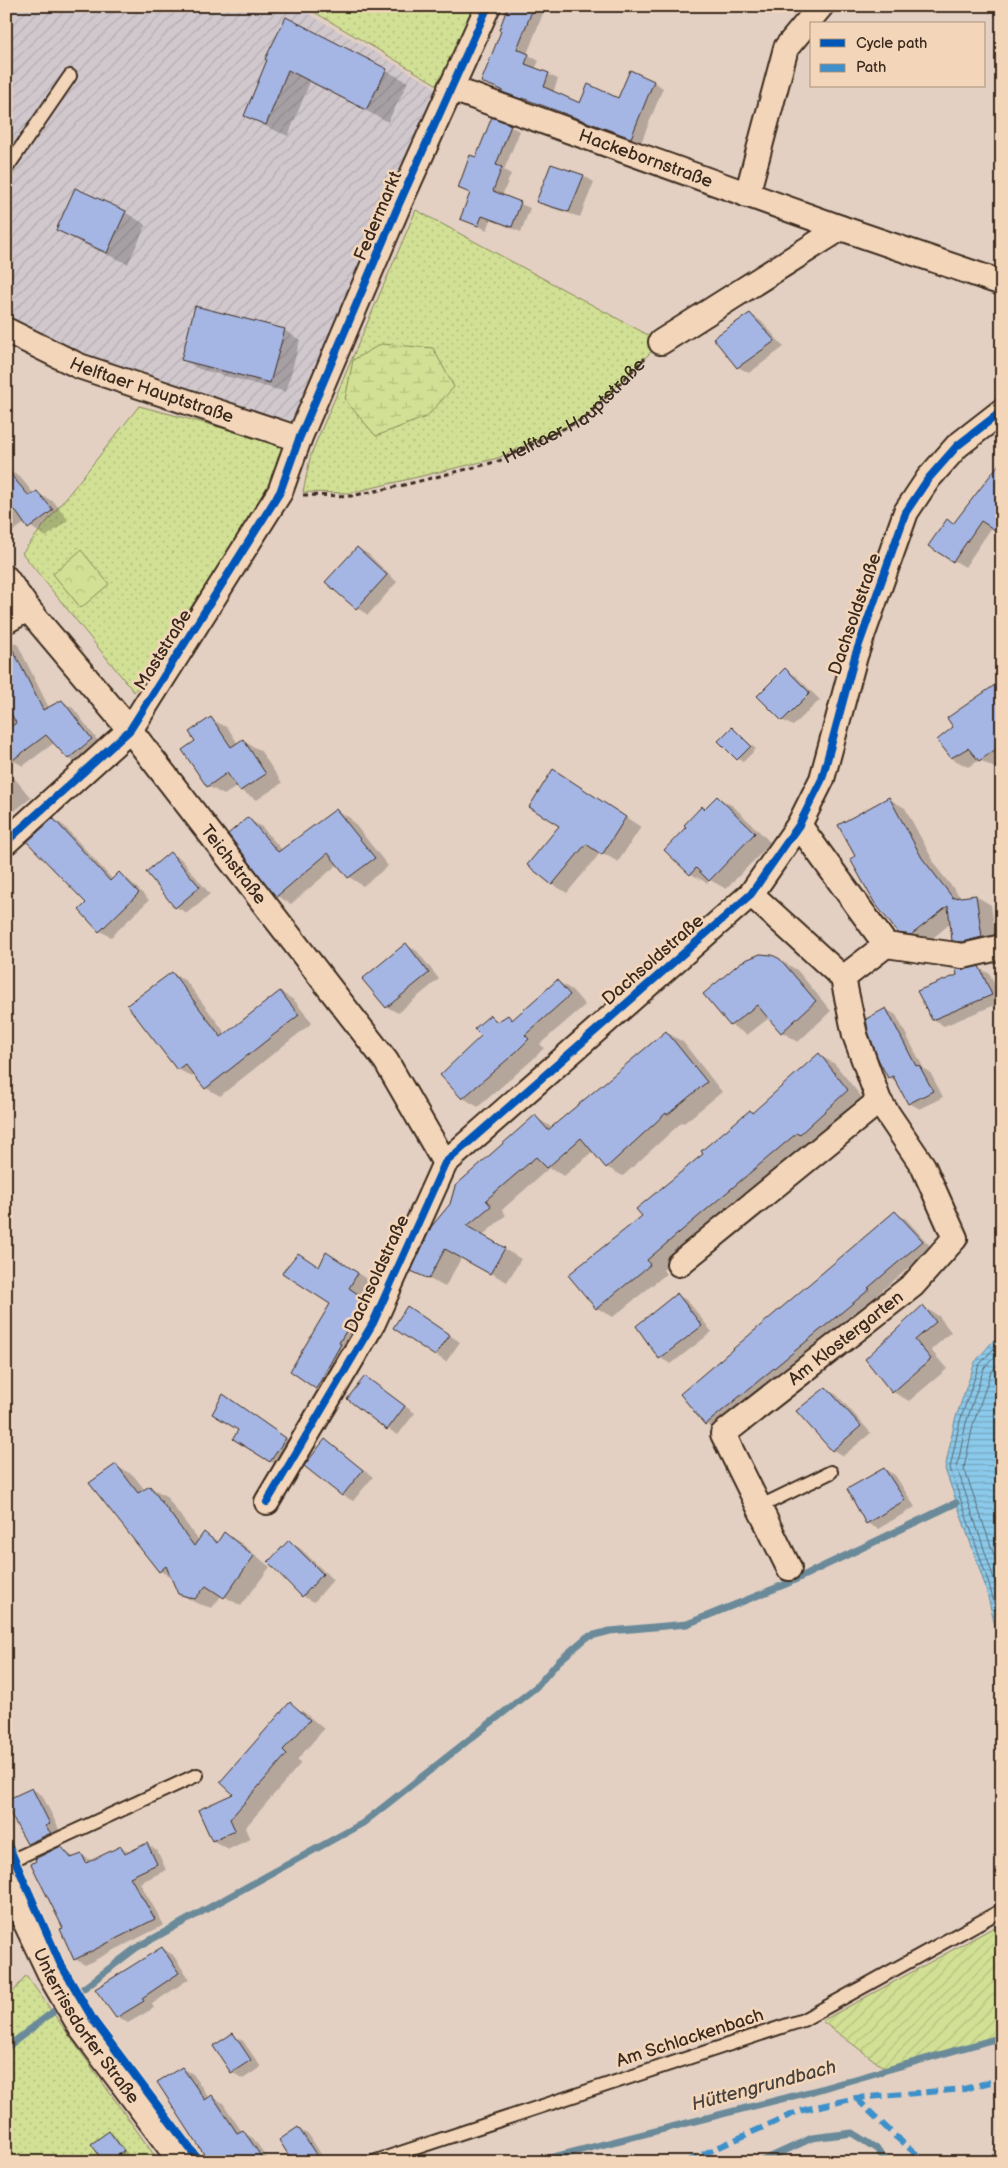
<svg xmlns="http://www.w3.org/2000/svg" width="1008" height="2168" viewBox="0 0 1008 2168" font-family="'Balsamiq Sans',sans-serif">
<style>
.industrial{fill:url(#industrial-furrows)}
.grass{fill:url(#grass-dots);stroke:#868559}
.forest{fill:url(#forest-crowns);stroke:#868559}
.wetland{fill:url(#wetland-marsh);stroke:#868559}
.garden{fill:url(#garden-furrows);stroke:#868559}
.water{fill:url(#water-rules);stroke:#6b8a99}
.shadow{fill:#0003}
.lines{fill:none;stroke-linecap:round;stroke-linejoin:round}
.shore{stroke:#5b6a70;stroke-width:1}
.stream{stroke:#6b8a99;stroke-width:7}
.building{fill:#a5b6e5;stroke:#3b2a1e}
.lane-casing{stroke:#3b2a1e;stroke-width:16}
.street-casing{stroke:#3b2a1e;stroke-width:28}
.path{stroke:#3b2a1e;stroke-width:3;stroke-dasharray:5 4;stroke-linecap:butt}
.lane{stroke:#f3d6ba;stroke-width:12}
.street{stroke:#f3d6ba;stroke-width:24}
.quiet{stroke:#3e90ca;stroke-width:6;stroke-dasharray:12 6;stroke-linecap:butt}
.cycleway-casing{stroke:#f3d6ba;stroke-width:11}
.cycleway{stroke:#0057b8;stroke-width:8}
.labels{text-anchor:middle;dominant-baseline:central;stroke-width:5;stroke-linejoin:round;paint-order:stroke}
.street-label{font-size:18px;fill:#3b2a1e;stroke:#f3d6ba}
.water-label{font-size:19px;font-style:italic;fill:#47423d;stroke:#f3d6ba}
</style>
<defs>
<pattern id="industrial-furrows" width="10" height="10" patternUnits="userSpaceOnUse" patternTransform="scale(1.25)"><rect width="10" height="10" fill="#d0c8cd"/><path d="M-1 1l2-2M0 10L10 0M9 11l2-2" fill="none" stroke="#b4acb0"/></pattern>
<pattern id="grass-dots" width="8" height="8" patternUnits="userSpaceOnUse" patternTransform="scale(1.25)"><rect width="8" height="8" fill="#d1e094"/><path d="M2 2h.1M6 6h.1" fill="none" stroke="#b4c07f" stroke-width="1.8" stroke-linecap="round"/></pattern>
<pattern id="forest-crowns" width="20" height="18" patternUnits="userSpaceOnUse" patternTransform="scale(1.25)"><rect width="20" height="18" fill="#d1e094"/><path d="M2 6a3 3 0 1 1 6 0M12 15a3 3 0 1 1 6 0" fill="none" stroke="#b4c07f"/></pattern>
<pattern id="wetland-marsh" width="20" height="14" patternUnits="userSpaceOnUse" patternTransform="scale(1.25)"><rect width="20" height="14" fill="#d1e094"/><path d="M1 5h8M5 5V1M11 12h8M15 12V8" fill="none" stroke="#b4c07f"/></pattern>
<pattern id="garden-furrows" width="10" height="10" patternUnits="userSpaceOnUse" patternTransform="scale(1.25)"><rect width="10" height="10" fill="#d1e094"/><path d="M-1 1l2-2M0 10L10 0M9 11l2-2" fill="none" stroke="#b4c07f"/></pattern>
<pattern id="water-rules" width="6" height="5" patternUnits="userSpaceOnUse" patternTransform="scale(1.25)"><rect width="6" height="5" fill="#8bcaeb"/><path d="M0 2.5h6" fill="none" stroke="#73a4be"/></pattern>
</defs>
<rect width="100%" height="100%" fill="#e3d0c3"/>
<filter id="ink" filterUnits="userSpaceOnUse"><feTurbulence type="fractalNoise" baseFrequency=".02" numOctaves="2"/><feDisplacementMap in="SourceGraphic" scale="10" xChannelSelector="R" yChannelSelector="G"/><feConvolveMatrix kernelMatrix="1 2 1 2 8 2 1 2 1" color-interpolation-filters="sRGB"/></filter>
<g filter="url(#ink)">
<path class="industrial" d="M6,6H295L433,86L445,96L301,423L180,393L81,362L6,324Z"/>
<path class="grass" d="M304,6H481L446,90Z
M416,210L661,342L585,418L498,458L350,493L303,492L311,454Z
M139,406L284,444L268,492L134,692L22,553Z
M26,1975L159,2162H6V2002Z"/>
<path class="forest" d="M81,550L109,584L81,608L53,574Z"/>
<path class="wetland" d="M381,344L433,348L454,387L426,417L376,436L345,400L353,360Z"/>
<path class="garden" d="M1002,1923V2034L887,2070L822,2021Z"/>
<path class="water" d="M1002,1337V1642L997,1634L985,1585L945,1469L955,1420L975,1362L993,1341Z"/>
<path class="shadow" d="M510,6H546L527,54L539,61L535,69L558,79L553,93L580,104L619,99L654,82L663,88L641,143L532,102L531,104L513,97L483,81Z
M286,19L408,82L388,122L310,82L288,136L267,127L246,115Z
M492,119L520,131L504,170L511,174L502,196L530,208L521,232L491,220L487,230L462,219L471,194L459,188L477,159Z
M584,176L594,182L580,217L549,207L538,201Z
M125,212L146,225L128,264L79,242L58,229Z
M750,314L761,321L784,347L749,373L738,367Z
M284,330L300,340L286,392L199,369L182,359Z
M1002,462V533L992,527L965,567L930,546L954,525Z
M6,469L20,477L34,494L37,493L54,502L68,520L46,537L25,523L13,531L6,527Z
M357,548L368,554L397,582L368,615L357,608L327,582Z
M7,639L18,645L49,708L62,701L73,708L102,746L79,765L68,758L54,743L23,766L12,760L6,752Z
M785,670L796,676L820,700L793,726L782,720Z
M1002,683V765L996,769L980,760L968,767L951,758Z
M211,719L228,728L238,744L243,741L260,750L282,783L257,800L241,791L238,786L224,795L208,786L197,741Z
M732,728L756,749L743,762L720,741Z
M6,768L31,798L6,818Z
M568,780L641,827L618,862L601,852L567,893L552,884Z
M717,797L733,806L771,843L726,889L710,880L707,883L691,874L705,810Z
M889,799L905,808L937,868L961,898L976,896L991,905L997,946L969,949L954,940L951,923L927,943L915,941L899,932L856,857Z
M336,810L350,818L388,866L363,886L349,877L338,864L291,904L277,896L248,819L262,827L282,850Z
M54,819L64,826L113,880L119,874L129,880L149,900L111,937L100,931Z
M171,853L181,859L210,894L187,913L176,907L147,872Z
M406,945L417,951L439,979L398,1013L387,1007Z
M780,960L797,970L831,1011L798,1042L782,1032L769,1018L747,1035L731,1025L705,994Z
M979,968L990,974L997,991L1002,988V996L999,994L1002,1002L944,1026L933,1019L919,991Z
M172,973L186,981L226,1034L280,992L294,1000L312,1023L220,1096L206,1088L195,1074L192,1077L178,1069Z
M557,981L572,990L585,1005L540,1044L544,1048L531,1061L478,1107L463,1098L490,1016L500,1022L508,1017L513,1020Z
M886,1009L896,1015L924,1069L930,1072L943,1097L920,1109L909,1103L899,1083L889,1077Z
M666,1032L683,1042L722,1092L684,1123L682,1122L623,1176L606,1167L593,1151L564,1176L549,1168L502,1210L506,1215L482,1236L521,1259L507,1282L462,1257L445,1287L413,1271L535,1117L553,1128Z
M819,1055L835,1064L864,1100L663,1270L666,1274L613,1317L597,1308L705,1154L750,1112L754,1114Z
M895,1212L906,1219L932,1248L878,1294L880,1296L716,1430L706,1424Z
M338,1260L368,1280L360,1296L375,1306L327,1394L292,1371L331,1304L320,1268Z
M677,1295L688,1301L712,1332L671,1364L660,1358Z
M923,1307L939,1316L951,1332L931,1350L947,1369L909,1401L893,1392Z
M418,1314L460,1342L446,1362L394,1327Z
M365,1378L415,1413L398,1435L388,1429Z
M826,1389L837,1395L871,1433L843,1456L833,1450Z
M234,1402L296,1445L281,1467L270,1461L240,1429Z
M326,1441L373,1477L353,1501L342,1495Z
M116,1466L133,1475L145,1490L150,1487L166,1496L199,1541L204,1533L219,1542L225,1534L241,1543L270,1567L241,1606L222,1595L212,1608L196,1603L179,1593L173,1578L160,1571Z
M884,1469L895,1475L915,1507L878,1529L867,1523Z
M289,1542L300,1548L333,1580L314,1602L303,1596L270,1562Z
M290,1704L305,1713L324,1729L297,1760L301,1763L245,1828L250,1839L229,1849L213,1841L199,1811L235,1794Z
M32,1789L42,1795L60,1831L55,1833L61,1840L39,1850L28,1843Z
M147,1844L157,1850L166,1870L140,1883L164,1925L85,1965L75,1959L64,1929L61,1848L75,1858L82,1855L92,1861L121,1847L130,1852Z
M162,1948L173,1955L189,1979L152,2004L154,2008L128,2023L117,2017Z
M233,2035L243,2041L261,2067L243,2079L232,2072L215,2047Z
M182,2068L193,2074L209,2098L212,2096L223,2103L242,2132L253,2138L270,2162H209L205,2156L206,2155Z
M298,2129L309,2135L326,2162H294Z
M109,2132L114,2135L128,2154L118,2162H106Z"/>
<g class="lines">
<path class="shore" d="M1002,1342L996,1346L979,1365L960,1421L950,1468L989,1584L1002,1633
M1002,1349L984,1368L966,1423L957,1468L995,1582L1002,1607
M1002,1360L991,1372L973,1425L964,1468L1002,1578"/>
<path class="stream" d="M6,2048L136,1948L363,1823L536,1687L559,1661L587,1637L610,1631L687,1624L786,1584L956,1503
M534,2162L813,2091L1002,2037
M760,2162L812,2138L852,2133L877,2149L887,2162"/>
</g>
<path class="building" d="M508,6H534L517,49L529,54L525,64L549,73L544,87L580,103L588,84L618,98L630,70L654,81L631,138L522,98L521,99L502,92V90L481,82L501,31L499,30Z
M286,17L387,69L366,110L288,70L266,125L244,116L267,60L265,59Z
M492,117L511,125L496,165L502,167L493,191L521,202L512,227L482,216L478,226L460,219L470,193L458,188L470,155L476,157Z
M551,164L584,175L569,212L536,202Z
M75,188L126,211L107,253L56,230Z
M195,306L285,329L270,383L181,360Z
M750,313L775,341L737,368L713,338Z
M1002,460V520L995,530L981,521L953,562L928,546L947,519L953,524Z
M6,469L29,496L37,491L53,510L28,529L15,510L6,516Z
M357,547L387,575L356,609L325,582Z
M6,636L43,710L62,700L92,739L68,759L46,735L6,765V730L16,723L6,704Z
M785,668L810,693L782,721L757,696Z
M1002,680V745L979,761L968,748L951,758L937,740L953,727L947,718Z
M211,717L231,747L243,739L266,774L240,791L227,773L207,787L182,750L195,741L189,732Z
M732,727L751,746L737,760L718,741Z
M553,769L626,817L602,855L586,844L552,885L527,865L559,826L529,807Z
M717,796L755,833L709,881L696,868L690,875L664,850L686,827L684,825L702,806L704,809Z
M889,797L922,858L953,898L976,895L982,937L962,942L952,941L948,906L911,935L898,933L874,902L850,859L855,856L838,825Z
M336,809L375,858L348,878L328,853L276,897L228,834L248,817L278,852Z
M53,818L110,881L119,872L139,893L99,932L79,910L86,903L27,842Z
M170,852L200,887L175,908L146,872Z
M406,943L429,973L386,1008L362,979Z
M760,954L772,955L780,959L816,1001L781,1033L757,1005L730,1026L703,994L741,962Z
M979,966L992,995L932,1020L917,991L957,975L956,969H966Z
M172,972L221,1037L280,991L299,1015L205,1089L185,1064L177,1070L127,1005Z
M557,980L570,995L525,1035L529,1039L516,1052L462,1099L440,1075L481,1036L474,1029L490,1015L497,1022L508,1015L512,1020Z
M886,1008L916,1066L919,1065L933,1091L908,1104L893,1076L888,1078L878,1059L868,1031L866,1019Z
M666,1031L707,1082L667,1115L666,1113L606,1168L581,1138L547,1168L536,1157L486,1200L491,1206L467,1226L505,1248L490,1274L445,1249L429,1279L411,1271L431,1227L450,1204L455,1186L535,1115L548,1130Z
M819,1053L848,1090L799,1135L797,1133L647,1260L650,1265L596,1309L568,1275L642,1216L636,1209L703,1154L701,1151L750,1110L752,1113Z
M895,1211L923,1241L868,1288L870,1289L705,1425L680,1394Z
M326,1252L358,1273L349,1288L365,1299L339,1343L341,1344L316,1389L290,1371L330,1304L282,1273L298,1253L319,1267Z
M677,1293L702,1326L659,1359L636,1326Z
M923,1305L936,1322L915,1340L931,1359L892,1393L865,1359Z
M407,1306L450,1335L435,1356L393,1328Z
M365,1376L405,1406L387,1430L347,1399Z
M826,1387L861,1426L832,1451L796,1411Z
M223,1394L286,1438L270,1462L233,1439L238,1430L212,1414Z
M325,1439L363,1470L342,1496L304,1466Z
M116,1464L138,1493L150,1486L194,1546L204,1532L217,1543L224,1532L254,1556L224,1598L206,1586L195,1599L178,1594L166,1566L159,1572L89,1483Z
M884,1468L905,1500L866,1524L847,1489Z
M289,1540L323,1574L302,1597L268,1562Z
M290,1702L310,1720L283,1750L287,1754L230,1819L235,1830L212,1841L198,1810L233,1794L220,1782Z
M32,1788L50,1824L45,1826L51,1833L27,1844L6,1806V1800Z
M147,1843L157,1864L130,1877L155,1919L74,1960L60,1929L63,1928L31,1864L36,1861L35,1859L61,1846L71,1858L82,1854L86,1863L121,1846L125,1854Z
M162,1947L179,1973L142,1998L144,2001L116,2018L95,1989Z
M233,2033L251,2060L231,2073L213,2046Z
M182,2067L205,2100L212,2095L237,2133L243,2130L265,2162H209L157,2082Z
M298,2127L321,2162H293L279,2140Z
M109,2131L124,2151L109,2162H104L91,2144Z"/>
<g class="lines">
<defs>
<path id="lane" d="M6,169L70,76
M759,1507L831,1472
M6,1863L197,1775
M373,2162L803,2020L1002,1910"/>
<g id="street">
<path id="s2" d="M450,88L841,228"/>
<path d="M747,195L786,48L821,6"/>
<path id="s3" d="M6,330L79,366L299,439"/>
<path d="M661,342L841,228L1002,283"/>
<path id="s4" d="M6,578L28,609L130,730L386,1061L445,1163"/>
<path d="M6,621L28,609"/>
<path d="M799,825L886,945"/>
<path d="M6,842L130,730L280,492L299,439L399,204L488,6"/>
<path d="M751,894L843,978L886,945L963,956L1002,947"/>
<path d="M679,1264L879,1101"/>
<path d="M267,1502L373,1323L445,1163L751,894L799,825L822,779L855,656L906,512L928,479L957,446L1002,411"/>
<path id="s5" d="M789,1568L723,1434L913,1285L955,1238L923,1166L879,1101L855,1035L843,978"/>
<path id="s6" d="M6,1881L53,1980L81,2028L181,2162"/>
</g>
</defs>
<use href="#lane" class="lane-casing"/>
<use href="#street" class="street-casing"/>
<path class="path" id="s1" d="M303,495L351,496L400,486L499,461L585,418L645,358"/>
<use href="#lane" class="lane"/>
<use href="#street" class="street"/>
<path class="quiet" d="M856,2098L896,2137L926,2162
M686,2162L799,2111L856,2098L964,2089L1002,2079"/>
<defs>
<path id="cycleway" d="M6,842L130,730L280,492L299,439L399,204L488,6
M267,1502L373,1323L445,1163L751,894L799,825L822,779L855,656L906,512L928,479L957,446L1002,411
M6,1840L60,1963L94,2021L200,2162"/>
</defs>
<use href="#cycleway" class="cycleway-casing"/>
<use href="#cycleway" class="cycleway"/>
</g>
</g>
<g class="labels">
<g class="street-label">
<text stroke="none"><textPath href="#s2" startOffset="208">Hackebornstraße</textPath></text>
<text transform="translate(378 216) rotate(-67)">Federmarkt</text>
<text stroke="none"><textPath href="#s3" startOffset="158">Helftaer Hauptstraße</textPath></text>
<text stroke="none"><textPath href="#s1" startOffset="291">Helftaer Hauptstraße</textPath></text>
<text transform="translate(855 614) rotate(-71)">Dachsoldstraße</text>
<text transform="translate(163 650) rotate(-58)">Maststraße</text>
<text stroke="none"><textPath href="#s4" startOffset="366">Teichstraße</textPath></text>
<text transform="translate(653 960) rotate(-41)">Dachsoldstraße</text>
<text transform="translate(377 1274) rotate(-65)">Dachsoldstraße</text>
<text stroke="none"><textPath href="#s5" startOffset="305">Am Klostergarten</textPath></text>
<text stroke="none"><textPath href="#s6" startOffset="166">Unterrissdorfer Straße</textPath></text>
<text transform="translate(690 2038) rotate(-18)">Am Schlackenbach</text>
</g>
<g class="water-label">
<text transform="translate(764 2086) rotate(-15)">Hüttengrundbach</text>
</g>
</g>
<rect width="1008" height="2168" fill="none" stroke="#f3d6ba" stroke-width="25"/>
<rect x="12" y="12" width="983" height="2143" fill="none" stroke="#3b2a1e" stroke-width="2" filter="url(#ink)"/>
<rect x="810" y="22" width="175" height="65" fill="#f3d6ba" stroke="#a9917c"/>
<rect x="820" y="39" width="25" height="8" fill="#0057b8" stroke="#a9917c"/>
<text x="856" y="48" font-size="15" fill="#3b2a1e">Cycle path</text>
<rect x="820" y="64" width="25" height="8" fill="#3e90ca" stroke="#a9917c"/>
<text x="856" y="72" font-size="15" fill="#3b2a1e">Path</text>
</svg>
